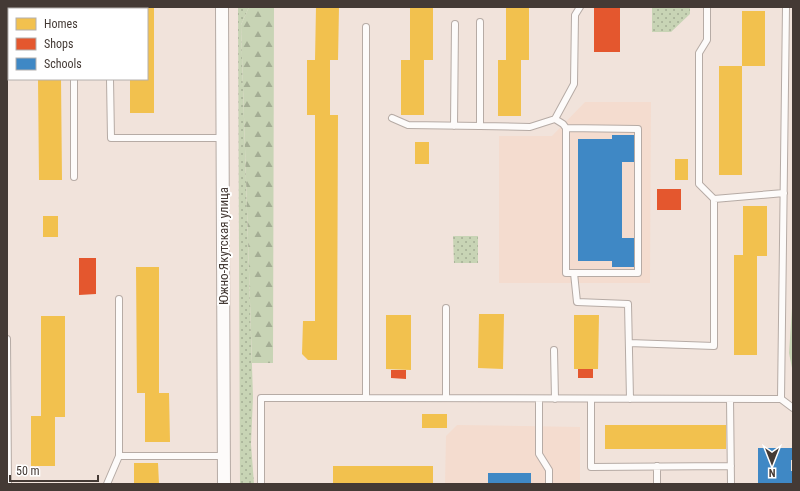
<svg xmlns="http://www.w3.org/2000/svg" width="800" height="491" viewBox="0 0 800 491" font-family="'Roboto Condensed',sans-serif">
<style>
.built{fill:#f4dccf}
.grass{fill:url(#grass-dots)}
.forest{fill:url(#forest-firs)}
.homes{fill:#f2c14e}
.shops{fill:#e4572e}
.schools{fill:#3f88c5}
.lines{fill:none;stroke-linecap:round;stroke-linejoin:round}
.lane-casing{stroke:#b6aba5;stroke-width:8}
.street-casing{stroke:#b6aba5;stroke-width:14}
.lane{stroke:#fdfbfa;stroke-width:6}
.street{stroke:#fdfbfa;stroke-width:12}
.labels{text-anchor:middle;dominant-baseline:central;stroke-width:4;stroke-linejoin:round;paint-order:stroke}
.street-label{font-size:13px;fill:#443a35;stroke:#fff}
</style>
<defs>
<pattern id="grass-dots" width="8" height="8" patternUnits="userSpaceOnUse"><rect width="8" height="8" fill="#c8d4b5"/><path d="M2 2h.1M6 6h.1" fill="none" stroke="#a4ad94" stroke-width="1.8" stroke-linecap="round"/></pattern>
<pattern id="forest-firs" width="22" height="20" patternUnits="userSpaceOnUse"><rect width="22" height="20" fill="#c8d4b5"/><path d="M5 1l3.5 6h-7zM16 11l3.5 6h-7z" fill="#a4ad94"/></pattern>
</defs>
<rect width="100%" height="100%" fill="#f1e3db"/>
<path class="built" d="M585,102H651L650,283H499V136H552Z
M457,425L580,427V483L597,484H445L446,436Z"/>
<path class="grass" d="M238,7H249L241,25L253,397L251,444L254,484H240Z
M652,7H690V14L671,32H652Z
M453,236H478V263H454Z"/>
<path class="forest" d="M249,7H274L273,363H252L241,25Z
M793,304V373L789,353L792,308Z"/>
<path class="homes" d="M7,7H17V9H9V15H7Z
M130,7H154V113H130V79H147V9H130Z
M316,7H339L338,60H330V115H338L337,360H308L302,354L303,321H315V115H307V60H315Z
M410,7H433V60H424V115H401V60H410Z
M506,7H529V60H521V116H498V60H506Z
M742,11H765V66H742Z
M719,66H742V175H719Z
M38,79H61L62,180H39Z
M415,142H429V164H415Z
M675,159H688V180H675Z
M743,206H767V256H757V355H734V255H743Z
M43,216H58V237H43Z
M136,267H159V393H169L170,442H145V393H137Z
M479,314H504L503,369L478,368Z
M386,315H411V370L386,369Z
M574,315H599L598,369H574Z
M41,316H65V417H55V466H31V416H41Z
M422,414H447V428H422Z
M605,425H726V449H605Z
M134,463H158L159,484H134Z
M333,466H433V484H333Z"/>
<path class="shops" d="M594,7H620V52H594Z
M657,189H681V210H657Z
M79,258H96V294L79,295Z
M578,369H593V378H578Z
M391,370H406V379L391,378Z"/>
<path class="schools" d="M612,135H635V162H622V238H635V267H612V261H578V139H612Z
M758,448H793V460H791V471H793V484H758Z
M488,473H531V484H488Z"/>
<g class="lines">
<defs>
<path id="lane" d="M74,7V9
M109,7V9
M480,22V126L530,127L555,119L574,84L575,15L580,7
M110,79L111,138H223
M392,118L408,125L480,126
M555,119L563,124L566,128V273H638V129L566,128
M454,126L455,24
M74,177V79
M714,199L784,193
M574,273L577,302L628,304L630,399
M446,308V398
M7,339L8,484
M629,343L714,346V199L699,184V53L707,40V7
M554,350L555,399
M366,398L781,399L793,408
M539,399V454L549,470V484
M591,399V467L731,466
M730,399L731,484
M781,399L786,7
M119,456H224
M657,466V484
M107,484L119,456V299
M261,484V398H366V27"/>
<path id="street" d="M222,7L224,484"/>
</defs>
<use href="#lane" class="lane-casing"/>
<use href="#street" class="street-casing"/>
<use href="#lane" class="lane"/>
<use href="#street" class="street"/>
</g>
<g class="labels">
<g class="street-label">
<text transform="translate(223 246) rotate(-90)">Южно-Якутская улица</text>
</g>
</g>
<rect width="800" height="491" fill="none" stroke="#443a35" stroke-width="16"/>
<rect x="8" y="8" width="140" height="72" fill="#ffffff" stroke="#b4b0ae"/>
<rect x="16" y="18" width="20" height="12" fill="#f2c14e" stroke="#b4b0ae"/>
<text x="44" y="28" font-size="12" fill="#443a35">Homes</text>
<rect x="16" y="38" width="20" height="12" fill="#e4572e" stroke="#b4b0ae"/>
<text x="44" y="48" font-size="12" fill="#443a35">Shops</text>
<rect x="16" y="58" width="20" height="12" fill="#3f88c5" stroke="#b4b0ae"/>
<text x="44" y="68" font-size="12" fill="#443a35">Schools</text>
<g transform="translate(772 463) rotate(180)" stroke="#ffffff" stroke-width="3" paint-order="stroke">
<path d="M0-3L7 15L0 10L-7 15Z" fill="#443a35"/>
<text y="-6" font-size="11" font-weight="bold" text-anchor="middle" fill="#443a35">N</text>
</g>
<path d="M10 475v6h88v-6" fill="none" stroke="#443a35" stroke-width="2"/>
<text x="16" y="475" font-size="12" fill="#443a35" stroke="#ffffff" stroke-width="3" paint-order="stroke">50 m</text>
</svg>
